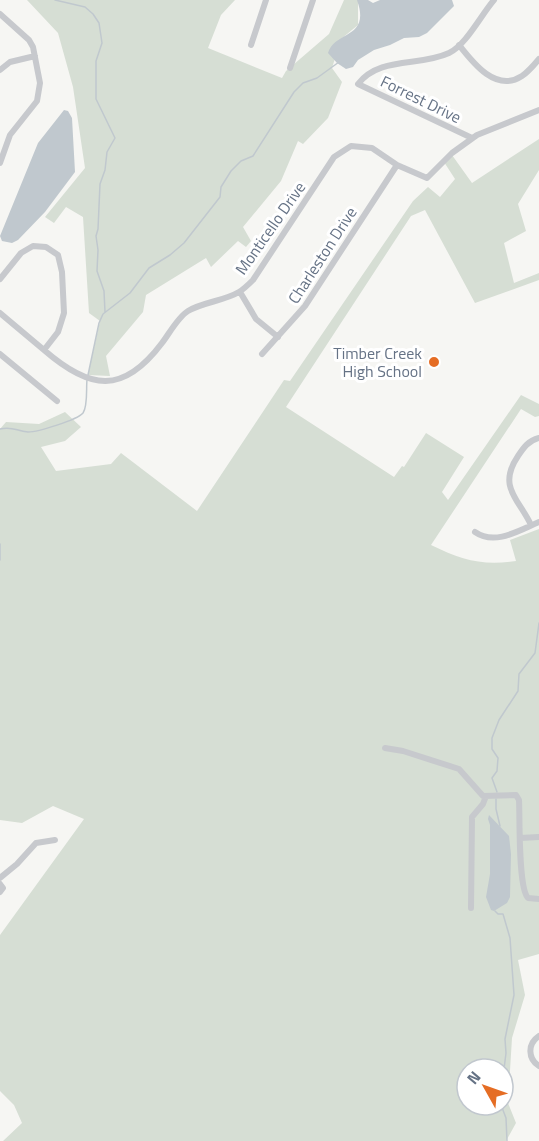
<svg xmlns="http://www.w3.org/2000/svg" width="539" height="1141" viewBox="0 0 539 1141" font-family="'Titillium Web',sans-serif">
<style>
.green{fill:#d6ded4;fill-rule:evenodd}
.water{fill:#c0c8ce}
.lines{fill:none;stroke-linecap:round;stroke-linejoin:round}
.stream{stroke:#c0c8ce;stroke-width:1.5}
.minor{stroke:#c7c9cd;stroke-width:6}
.poi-dot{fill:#e56d24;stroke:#fff;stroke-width:2}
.labels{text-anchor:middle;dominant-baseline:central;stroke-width:6;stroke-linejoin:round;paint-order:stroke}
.street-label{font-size:16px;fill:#657285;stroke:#fff}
.poi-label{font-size:16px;fill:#657285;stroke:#fff;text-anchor:end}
</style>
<rect width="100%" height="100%" fill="#f6f6f3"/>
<path class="green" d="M27,0H235L221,15L208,48L282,78L286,71L329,34L344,0H358V25L341,39L332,68L342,82L328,118L303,144L298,141L281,181L243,227L251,241L246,247L238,241L211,267L206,258L146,295L143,312L106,356L110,376L88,375L100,321L89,313L83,217L66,207L54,223L45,217L85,168L73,87L58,33Z
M539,139V170L518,204L526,231L504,243L514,283L539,273V280L475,303L425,210L411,216L286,407L394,477L402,466L404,467L426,433L464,457L442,492L448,500L521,395L539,404V416L535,417L521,409L431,545C462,560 482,566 516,561L510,540L539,529V954L518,960L525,995L512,1038L508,1103L516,1123L506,1141H3L22,1123L14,1105L0,1091V935L84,819L53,806L22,823L0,820V429L6,422L39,424L65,412L81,427L65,441L41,447L56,471L111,464L121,453L197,511L284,380L290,381L413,201L428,187L440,197L455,179L444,162L452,155L472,183ZM467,1069H503V1105H467Z"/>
<path class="water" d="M357,0H368L373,3L380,0H452L454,6L427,33L419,37L404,38L390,45L374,50L358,60L353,67L346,69L337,63L328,53C335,30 371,39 357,0Z
M64,110L68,111L72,118L75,172L45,212L18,240L12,243L2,241L0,236L38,143Z
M489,815L509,836L511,854L510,897L507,903L494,911L491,910L486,897L490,874V825L488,819Z"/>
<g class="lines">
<path class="stream" d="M55,0L85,7L93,14L99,23L102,43L96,61V99L115,138L107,152L105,170L100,184L98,229L96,236L98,250L97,271L104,291L105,312
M88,375L99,323L103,314L130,293L149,268L170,255L184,243L220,197L221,187L231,171L241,161L253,156L294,92L303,83L317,78L339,62
M0,429C13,426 16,431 28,432C38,432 77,420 83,413C88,406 86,388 87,380
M0,544V560
M497,792L492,778L497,771L498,758L492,749V738L499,720L518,691L519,674L535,653L539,623
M496,799V809L500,826
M495,911L498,914H503L510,938L514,995L505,1039L506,1053L503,1077
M501,1105L506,1118L507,1141"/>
<path class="minor" d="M0,14L29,40L33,47L40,83L37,101L10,135L0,163
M251,45L266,0
M459,45C473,63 496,93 522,76C528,72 534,65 539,59
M290,68L313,0
M0,70L10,62L35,56
M472,138L358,84C380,56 419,67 449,53C466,45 481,15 494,0
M0,279L21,253L33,246L46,247L58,255L62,272L64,313L58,332L44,350L0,313
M240,292L256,319L278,337
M44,350C90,390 123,395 162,343C169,334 178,317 188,311C203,302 224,301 239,292C244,289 249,284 253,280L334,157L351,146L372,148L397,165L427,178L452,153L477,135L539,110
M0,354L57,401
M262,354L305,306L397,165
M531,525C519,499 497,487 518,456C524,447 528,441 539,438
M475,532C495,546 520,530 539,522
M385,748L403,751L459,769L483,796L516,795L519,800C520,818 518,888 528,898L539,899
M520,838L539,837
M0,878L17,864L36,843L55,840
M0,884L3,888L0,892
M471,908L472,817L483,804L486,796
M539,1036C527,1044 528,1059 539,1066"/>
</g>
<circle class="poi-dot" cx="434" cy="362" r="6"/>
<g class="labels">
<g class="street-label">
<text transform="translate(421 99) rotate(26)">Forrest Drive</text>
<text transform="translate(270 228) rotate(-55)">Monticello Drive</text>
<text transform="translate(322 255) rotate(-57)">Charleston Drive</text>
</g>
<g class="poi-label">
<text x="422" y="353">Timber Creek<tspan x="422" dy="18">High School</tspan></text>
</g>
</g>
<g transform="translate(485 1087) rotate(310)"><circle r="28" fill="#ffffff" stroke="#c1c7ce" stroke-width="1.5"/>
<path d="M0-4.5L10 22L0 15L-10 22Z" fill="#e56d24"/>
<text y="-9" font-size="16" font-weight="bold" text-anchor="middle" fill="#657285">N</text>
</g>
</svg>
